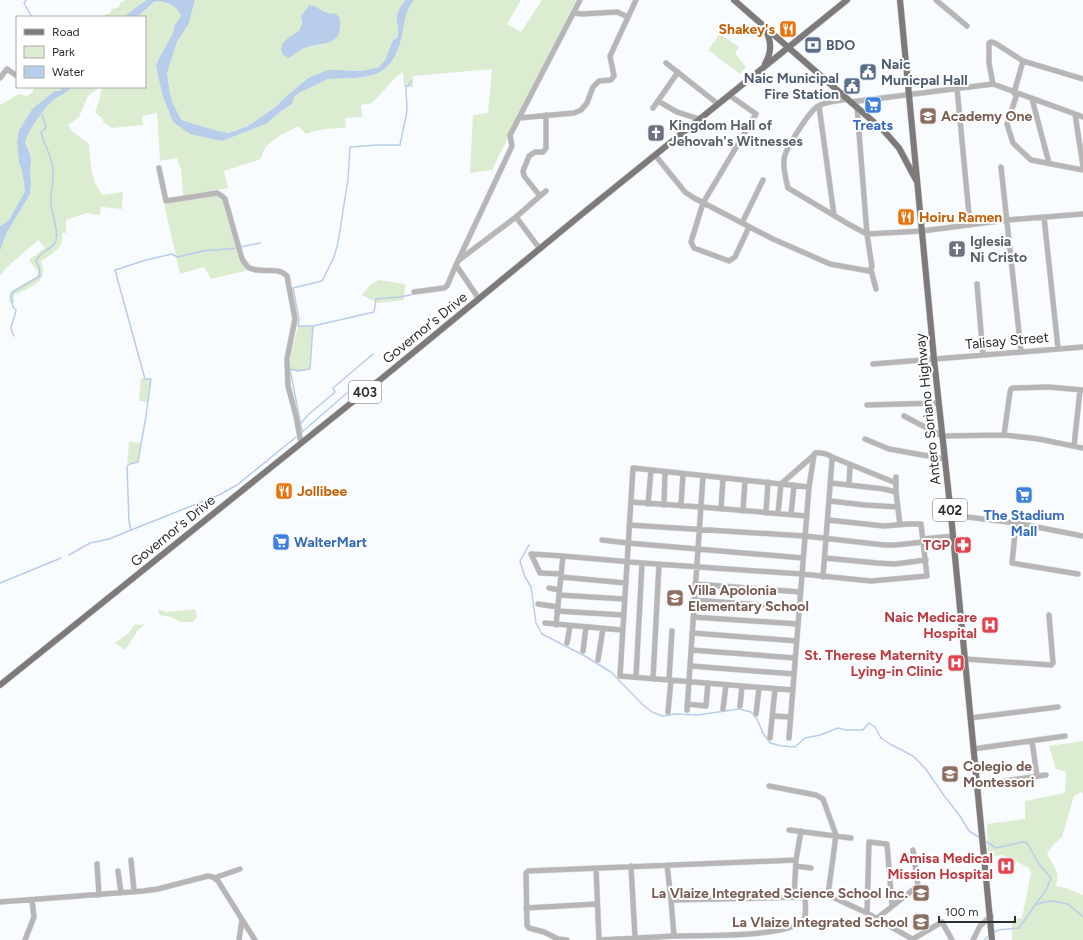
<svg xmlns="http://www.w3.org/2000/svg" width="1083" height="940" viewBox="0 0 1083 940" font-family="Figtree,sans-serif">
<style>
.green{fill:#dcecd1;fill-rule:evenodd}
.water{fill:#b8cde9}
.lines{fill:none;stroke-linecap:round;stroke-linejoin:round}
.stream{stroke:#b8cde9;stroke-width:1.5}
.minor-casing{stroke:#d4d7da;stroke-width:6}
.major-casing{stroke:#d4d7da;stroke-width:7}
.minor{stroke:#b7b5b5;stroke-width:5}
.major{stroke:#7e7a7a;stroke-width:6}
.labels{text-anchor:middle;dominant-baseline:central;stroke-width:4;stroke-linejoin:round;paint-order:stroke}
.shield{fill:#fff;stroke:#6c6d6e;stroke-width:1}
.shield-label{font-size:13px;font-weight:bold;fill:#2d2e30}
.food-label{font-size:14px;font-weight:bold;fill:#c56008;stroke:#fff;text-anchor:start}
.service-label{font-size:14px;font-weight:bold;fill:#4e5e75;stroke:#fff;text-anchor:start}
.education-label{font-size:14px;font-weight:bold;fill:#785e54;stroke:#fff;text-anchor:start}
.worship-label{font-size:14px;font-weight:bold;fill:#5b616d;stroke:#fff;text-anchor:start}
.shop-label{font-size:14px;font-weight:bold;fill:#366cbe;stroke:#fff}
.street-label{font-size:14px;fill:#2d2e30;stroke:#fff}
.health-label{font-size:14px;font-weight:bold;fill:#be3a42;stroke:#fff;text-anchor:end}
</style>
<rect width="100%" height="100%" fill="#f9fcff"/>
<path class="green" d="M127,0H147L139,5L124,17H104L105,15L110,13L112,9L119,7L121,2Z
M195,0H406L404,2L396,24L399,31L397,38L393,40L385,60L379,67L362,71L339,70L308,78L282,100L277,106L248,126L229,133L218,131L184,121L181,119L173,104L170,94L167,73L177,42L189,23ZM309,5C317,6 321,10 328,14L336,38L322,45L309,47L294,53L283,43C289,37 300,35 302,26C302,23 301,20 301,16Z
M414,0H521L507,24L521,32L542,0H576L492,170L470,173L473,115L488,113L492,69L413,76V87H404L403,72L398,75L372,103L361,105L362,117L345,118L346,128C332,128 319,129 306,134L298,126C284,135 265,139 261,159L224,171L228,188L183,196L181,170L177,158L160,161L157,113L142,116L143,125L112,128L104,123L102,118L95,112L99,101L102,87H145V17H137C143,11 149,8 153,2C164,0 178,5 181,16L174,26L173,33L158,60L156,66L162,94L173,122L222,141L266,124L281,111L292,104L294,97L299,93L328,79C371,77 393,81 403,31C405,20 406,9 414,0Z
M721,32L724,34L723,36L739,47L735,53L746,67L740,74L708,50Z
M34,87H63L59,92L55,91L33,108L19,130L17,142L19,163L22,170L25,191L9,220L0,226V105L19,94L27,96L32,93Z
M72,87H100L88,96L79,117L68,125L72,131L89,144C90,161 91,182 103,195L123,192L122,209L101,207L100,215L87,213L66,220V233H62C65,249 51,253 41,262C42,265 43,268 43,271C44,283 23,291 14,295V302L9,303L10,292L37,276L38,272L29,260L45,248L38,240L5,269L0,276V251L6,234L30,194L31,182L30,173L31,160L30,154L25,142C28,131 43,110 51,102C58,96 66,94 72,87Z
M213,195L219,197L223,200L239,261L249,270L211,279L204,267L180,274L164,204Z
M379,280L405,284L404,300L377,303L362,295L371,284Z
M298,326H313L310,369L298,371L290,369L291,355Z
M141,378L151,379L148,402L139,401Z
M129,442L141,443L138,462L130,464L127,466Z
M158,609L166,612L195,609L197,617L193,622H180L171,617L160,615Z
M145,624L138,630L125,650L115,643L129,633L134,625Z
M1083,741V794L1081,792L1074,796L1062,837L1052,846L1047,854C1053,865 1062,874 1055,886L1066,888L1083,895V940H1012V920L1022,918L1031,873L1029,868L1003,855L988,857L987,824L1025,819V801L1065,793L1066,772L1056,769L1049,746Z"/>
<path class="water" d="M147,0H195L189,23L177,42L167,73L170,94L173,104L181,119L184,121L218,131L229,133L248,126L277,106L282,100L308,78L328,70H339L362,71L379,67L385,60L393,40L397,38C399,32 398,30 397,24C395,16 400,6 406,0H414C406,9 405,20 403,31C393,81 371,77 328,79L299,93L294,97L292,104L281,111L266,124L253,129L222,141L190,134L173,122L162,94L156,66L158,60L173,33L174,26L181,16C178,5 164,0 153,2C149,8 143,11 137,17H124L139,5Z
M309,5C318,6 318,9 325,12C329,14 332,13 336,14L340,18C340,24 341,31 337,37C332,44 316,45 308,47C301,49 295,53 289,58L283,55L281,49L283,43L288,38L299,31L302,24L301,16Z
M63,87H72C66,94 58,96 51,102C43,110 28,131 25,142L30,154L31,160L30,173L31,182L30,194L6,234L0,251V226L9,220L25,191L22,170L19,163L17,142L19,130L33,108L55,91H60Z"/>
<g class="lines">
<path class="stream" d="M26,0L24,3L32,17
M411,81L408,86H406L407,111L400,145H378L350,147L348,179L338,243L334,257L322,281L293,288L299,319L298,326H313L374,312L376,299L400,297L414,294
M240,247L260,243
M14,336C7,325 15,321 16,310L13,307L11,296L13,292L40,276L39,267L36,261C37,259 39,256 41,254C46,250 51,249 55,243C60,234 52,215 51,204C50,193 54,181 53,170C52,156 44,145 41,132L46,128L42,114
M301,423L308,415L335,392L333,388L373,354
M302,431L290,369L298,371L310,369L313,326
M302,432L347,393
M131,530L129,521L127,466L130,464L138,462L146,416L151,379H145L115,270L146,260L172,254L177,257L203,251L237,248
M529,545L520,561L525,577L531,587L536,623L542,634L585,656L611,672L642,704L652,712L662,716L676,714L698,715L739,709L751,712L757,719L763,733L770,743L782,746L795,747L805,738L820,735L838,728L846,730H863L869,723L875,727L881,738L890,744L913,756L925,768L945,797L960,816L969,831L980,838
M69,555L90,543L109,539L131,530L219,495L237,485L296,437
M0,583L61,558
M985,841L996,848L1022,842L1027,843L1039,864L1051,878L1046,890L1035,905
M993,933L998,930L1019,928L1035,905L1044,902L1052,901L1068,904L1083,917
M984,940L990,935"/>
<defs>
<path id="minor" d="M936,0L967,26
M574,13L582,14L617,12L628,17
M666,63L718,104
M0,78L7,69L17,76
M993,84L989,63V43L991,42L995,43L1023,61
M957,88L970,225
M1014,93L1023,61L1083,79
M1017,94L1007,124L1013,143L1031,160L1083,170
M729,95L756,114L703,203L691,242L694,248L729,261L735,257L749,227
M848,99C838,101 826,101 818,106C809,112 784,150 784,160C783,169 786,180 788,188L850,225L867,234L922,231L1007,220L1083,214
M1032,99L1049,163
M658,101L677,112L699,119
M850,102L993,84L1083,117
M819,106L834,215
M653,108L678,72
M1075,114L1083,166
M519,118L574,113L581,110L587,103L593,87L599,81L611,80L614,76L610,56L636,0
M655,155L685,192L694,198L773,239L830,264L869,271L872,267L867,234L857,107
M1001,167L1021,351
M159,168L166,201L217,193L222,196L225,199L242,259C244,262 246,265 248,267C260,275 276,265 287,276L295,319L287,359L288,386L296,416L301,443
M540,196L546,191
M1044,217L1058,348
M742,223L763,180
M540,249L516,217L540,196L524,176L523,171L529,156L535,152H543L546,148V115
M459,260L516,217
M871,270L876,289
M977,284L983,355
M414,292L444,288L447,286L456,265
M479,299L456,265L512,146L510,135L580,0
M873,364L1083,347
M1083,390L1048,387L1013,388L1011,389L1010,392L1004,435L1039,439L1083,448
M867,405L938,403
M904,416L942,436L1004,435
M865,439L889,449L945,459
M1074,446L1080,390
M832,457L896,483
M831,483L884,489L896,492L900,525
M849,485L850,465
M896,492V477
M830,501L865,505L898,507
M631,502L701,507L807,516
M648,504L651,470
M664,505L665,472
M681,506L683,474
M721,509L723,478
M743,511L745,480
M766,513L768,482
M778,513L781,484L814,455
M791,515L794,485
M951,515L1016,523L1083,536
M1016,523L1012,563L1078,574
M629,525L805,536L884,545H895L924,542
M923,539L953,536
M602,540L628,543L803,558
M825,558L877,563L895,564L926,560
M561,574L540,573L531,554L563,556
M561,577L626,583
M695,584L800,592
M549,588L559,590
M559,595L624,599
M694,600L799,608
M538,604L558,607
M557,611L623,615
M693,617L798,624
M545,623L622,630
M556,625L563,556L642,563L802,574L871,581L927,576L921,524H909L884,526L828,520
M692,633L797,641
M567,643L570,626
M691,650L795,658
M583,651L586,627
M965,659L1051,665L1053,663L1049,615
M598,660L603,628
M691,666L794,674
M636,677L642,563
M653,679L659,564
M669,680L672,631
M793,690L620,676L633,468L809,487
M687,704L706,706L708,683
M740,706L742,686
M723,709L726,685
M687,710L703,476
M668,712L671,680
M756,714L759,688
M773,716L791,717
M970,718L1058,707
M770,738L775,689
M789,738L809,487L814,455L815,453C820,452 828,454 832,457V460L823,577
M1032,741L1037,776
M973,749L1065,736
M976,785L1046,775
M769,786L816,795L823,799L836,835L828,895L867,913L914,940
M789,830L851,838
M131,860L134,891
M97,864L99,895
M667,865L671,900
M631,866L635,937
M796,866L811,868
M596,868L599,940
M118,871L121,893
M214,878L240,869
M794,897L796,860L801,831
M805,897C805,904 807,913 804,919C794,938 697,935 674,936L671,900L805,897L828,895
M0,902L143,891L158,889L208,876L213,877L218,881L255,940
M526,908L597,904
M867,913L869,842L887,844L892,905
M876,919L918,886L913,850
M913,939L942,922L952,940
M25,940L34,917L32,900
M239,940L242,920
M567,940L558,939L544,932L529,928L527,925L526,873L528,871L796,860
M601,940L674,936
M973,940L980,926L991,916"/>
<path id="major" d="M734,0L884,131L899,148L916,180
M900,0L934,359L951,515L992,940
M765,29C772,41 772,52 765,64
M0,685L386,375L582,214L847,0"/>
</defs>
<use href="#minor" class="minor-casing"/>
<use href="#major" class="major-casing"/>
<use href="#minor" class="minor"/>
<use href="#major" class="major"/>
</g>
<defs>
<symbol id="restaurant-square" viewBox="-11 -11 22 22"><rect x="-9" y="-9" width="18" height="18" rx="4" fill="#e8710a" stroke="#fff"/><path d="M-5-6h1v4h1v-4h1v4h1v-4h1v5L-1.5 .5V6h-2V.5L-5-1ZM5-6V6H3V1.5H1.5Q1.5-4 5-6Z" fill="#fff"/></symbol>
<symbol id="bank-square" viewBox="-11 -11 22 22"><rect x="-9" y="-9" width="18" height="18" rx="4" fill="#5c6f8a" stroke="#fff"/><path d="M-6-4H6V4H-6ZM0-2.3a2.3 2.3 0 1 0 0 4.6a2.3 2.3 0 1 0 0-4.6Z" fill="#fff"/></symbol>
<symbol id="civic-square" viewBox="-11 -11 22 22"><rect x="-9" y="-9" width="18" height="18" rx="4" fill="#5c6f8a" stroke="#fff"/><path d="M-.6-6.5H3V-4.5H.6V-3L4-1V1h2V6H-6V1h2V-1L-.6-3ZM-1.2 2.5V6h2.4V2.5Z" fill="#fff"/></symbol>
<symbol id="supermarket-square" viewBox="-11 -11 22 22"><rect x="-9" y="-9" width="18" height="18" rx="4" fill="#3f7fe0" stroke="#fff"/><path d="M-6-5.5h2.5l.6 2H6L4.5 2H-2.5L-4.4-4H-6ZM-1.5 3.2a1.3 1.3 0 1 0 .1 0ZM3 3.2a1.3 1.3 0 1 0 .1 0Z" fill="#fff"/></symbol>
<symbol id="school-square" viewBox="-11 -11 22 22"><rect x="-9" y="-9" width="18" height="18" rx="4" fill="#8d6e63" stroke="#fff"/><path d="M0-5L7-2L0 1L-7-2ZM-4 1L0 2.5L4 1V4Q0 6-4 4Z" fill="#fff"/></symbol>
<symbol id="church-square" viewBox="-11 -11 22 22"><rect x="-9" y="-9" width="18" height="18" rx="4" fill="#6b7280" stroke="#fff"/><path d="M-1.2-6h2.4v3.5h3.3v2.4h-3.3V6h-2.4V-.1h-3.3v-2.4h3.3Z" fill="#fff"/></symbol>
<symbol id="pharmacy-square" viewBox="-11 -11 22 22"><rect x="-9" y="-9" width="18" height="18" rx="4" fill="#e0444e" stroke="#fff"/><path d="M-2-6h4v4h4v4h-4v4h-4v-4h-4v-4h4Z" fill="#fff"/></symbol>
<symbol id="hospital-square" viewBox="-11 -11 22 22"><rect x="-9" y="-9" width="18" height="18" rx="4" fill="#e0444e" stroke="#fff"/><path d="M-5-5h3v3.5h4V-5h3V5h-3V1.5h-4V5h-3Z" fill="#fff"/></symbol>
</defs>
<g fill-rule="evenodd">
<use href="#restaurant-square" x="778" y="19" width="20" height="20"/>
<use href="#bank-square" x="803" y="35" width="20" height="20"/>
<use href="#civic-square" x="858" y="62" width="20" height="20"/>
<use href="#civic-square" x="842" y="76" width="20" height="20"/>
<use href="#supermarket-square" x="863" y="95" width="20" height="20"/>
<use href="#school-square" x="918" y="106" width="20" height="20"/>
<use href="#church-square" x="646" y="123" width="20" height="20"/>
<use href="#restaurant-square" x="896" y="207" width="20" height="20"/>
<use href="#church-square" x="947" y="239" width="20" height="20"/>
<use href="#restaurant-square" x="274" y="481" width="20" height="20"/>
<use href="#supermarket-square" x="1014" y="485" width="20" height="20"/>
<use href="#supermarket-square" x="271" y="532" width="20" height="20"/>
<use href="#pharmacy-square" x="953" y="535" width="20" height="20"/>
<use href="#school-square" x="665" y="588" width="20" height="20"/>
<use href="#hospital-square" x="980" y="615" width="20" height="20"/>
<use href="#hospital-square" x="946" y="653" width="20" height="20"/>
<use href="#school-square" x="940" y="764" width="20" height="20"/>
<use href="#hospital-square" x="996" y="856" width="20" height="20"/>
<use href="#school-square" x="911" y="883" width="20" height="20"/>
<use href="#school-square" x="911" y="912" width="20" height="20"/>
</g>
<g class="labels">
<g class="shield">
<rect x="349" y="381" width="32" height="22" rx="3"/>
<rect x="933" y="499" width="34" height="22" rx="3"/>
</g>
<g class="shield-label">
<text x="365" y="392">403</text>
<text x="950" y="510">402</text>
</g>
<g class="food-label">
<text x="775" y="29" text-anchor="end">Shakey's</text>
<text x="919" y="217">Hoiru Ramen</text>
<text x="297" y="491">Jollibee</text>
</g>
<g class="service-label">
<text x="826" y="45">BDO</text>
<text x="881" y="64">Naic<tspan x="881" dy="16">Municpal Hall</tspan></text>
<text x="839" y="78" text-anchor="end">Naic Municipal<tspan x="839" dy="16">Fire Station</tspan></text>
</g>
<g class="education-label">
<text x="941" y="116">Academy One</text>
<text x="688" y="590">Villa Apolonia<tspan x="688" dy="16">Elementary School</tspan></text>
<text x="963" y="766">Colegio de<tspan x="963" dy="16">Montessori</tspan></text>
<text x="908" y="893" text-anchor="end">La Vlaize Integrated Science School Inc.</text>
<text x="908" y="922" text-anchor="end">La Vlaize Integrated School</text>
</g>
<g class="worship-label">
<text x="669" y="125">Kingdom Hall of<tspan x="669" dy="16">Jehovah's Witnesses</tspan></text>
<text x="970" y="241">Iglesia<tspan x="970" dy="16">Ni Cristo</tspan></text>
</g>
<g class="shop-label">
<text x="873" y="125">Treats</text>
<text x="1024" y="515">The Stadium<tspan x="1024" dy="16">Mall</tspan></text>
<text x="294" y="542" text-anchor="start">WalterMart</text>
</g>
<g class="street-label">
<text transform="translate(425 328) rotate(-39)">Governor's Drive</text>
<text transform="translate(1007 341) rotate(-5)">Talisay Street</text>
<text transform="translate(928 409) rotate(-96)">Antero Soriano Highway</text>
<text transform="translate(173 531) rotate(-39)">Governor's Drive</text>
</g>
<g class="health-label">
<text x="950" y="545">TGP</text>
<text x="977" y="617">Naic Medicare<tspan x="977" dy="16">Hospital</tspan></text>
<text x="943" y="655">St. Therese Maternity<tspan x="943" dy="16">Lying-in Clinic</tspan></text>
<text x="993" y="858">Amisa Medical<tspan x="993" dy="16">Mission Hospital</tspan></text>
</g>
</g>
<rect x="16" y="16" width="130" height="72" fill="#ffffff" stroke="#ababac"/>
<rect x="24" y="29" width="20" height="6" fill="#7e7a7a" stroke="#ababac"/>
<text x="52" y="36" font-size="12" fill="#2d2e30">Road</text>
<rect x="24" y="46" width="20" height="12" fill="#dcecd1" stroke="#ababac"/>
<text x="52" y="56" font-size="12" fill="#2d2e30">Park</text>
<rect x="24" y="66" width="20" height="12" fill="#b8cde9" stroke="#ababac"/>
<text x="52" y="76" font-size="12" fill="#2d2e30">Water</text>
<path d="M939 916v6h76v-6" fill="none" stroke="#2d2e30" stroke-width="2"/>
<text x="945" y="916" font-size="12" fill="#2d2e30" stroke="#ffffff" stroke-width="3" paint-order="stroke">100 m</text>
</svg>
